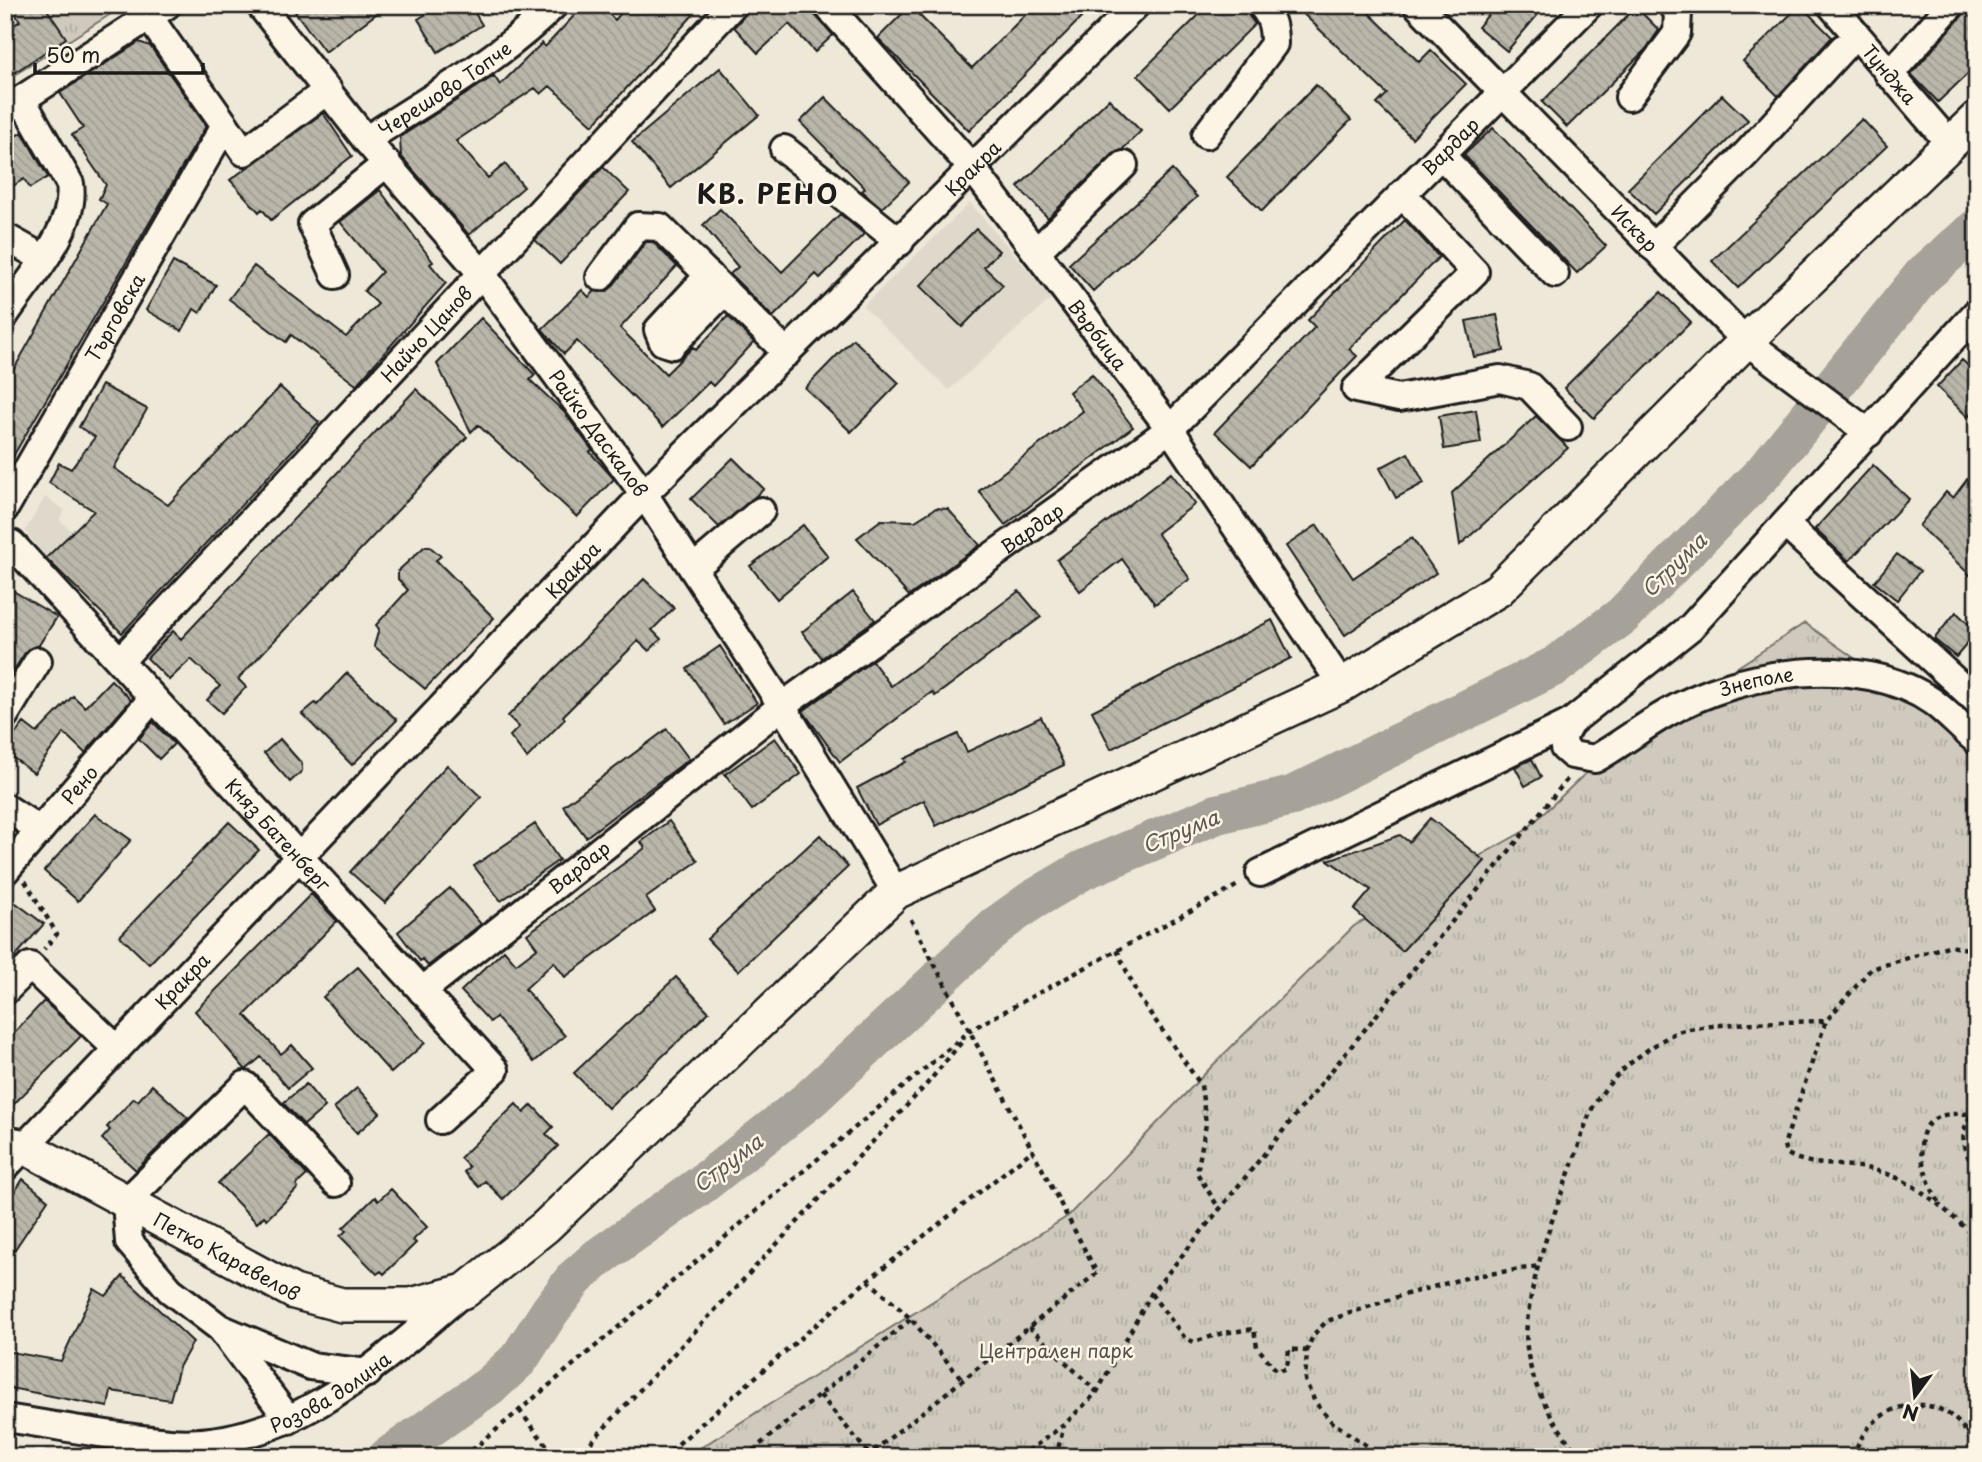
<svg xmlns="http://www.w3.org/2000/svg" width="1982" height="1462" viewBox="0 0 1982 1462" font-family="'Playpen Sans',sans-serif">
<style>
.built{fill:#ded9cb}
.grass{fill:url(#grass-tufts);stroke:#76736c;stroke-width:2}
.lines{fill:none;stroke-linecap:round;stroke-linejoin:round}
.river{stroke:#a7a299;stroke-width:40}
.building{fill:url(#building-back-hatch);stroke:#1c1c1c;stroke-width:2}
.minor-casing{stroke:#1c1c1c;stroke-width:32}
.major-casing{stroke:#1c1c1c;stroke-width:38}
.path{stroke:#1c1c1c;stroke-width:4.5;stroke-dasharray:5 5;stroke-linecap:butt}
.minor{stroke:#fcf5e5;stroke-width:26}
.major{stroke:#fcf5e5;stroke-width:33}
.labels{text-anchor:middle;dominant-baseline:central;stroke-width:5;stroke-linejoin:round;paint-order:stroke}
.street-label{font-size:19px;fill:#1c1c1c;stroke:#fcf5e5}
.park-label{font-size:19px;fill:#52504c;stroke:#fcf5e5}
.water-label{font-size:21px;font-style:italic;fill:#5b5854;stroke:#fcf5e5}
.district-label{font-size:26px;font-weight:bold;letter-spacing:2px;fill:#1c1c1c;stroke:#fcf5e5}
</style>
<defs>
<pattern id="grass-tufts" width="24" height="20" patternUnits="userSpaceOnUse" patternTransform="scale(1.75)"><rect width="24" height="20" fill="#cfcabd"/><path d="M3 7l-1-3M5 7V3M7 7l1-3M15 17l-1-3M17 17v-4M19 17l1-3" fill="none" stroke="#b1ada2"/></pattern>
<pattern id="building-back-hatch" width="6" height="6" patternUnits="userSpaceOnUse" patternTransform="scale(1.75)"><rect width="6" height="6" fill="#bab6aa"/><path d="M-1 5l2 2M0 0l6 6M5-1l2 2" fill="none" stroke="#9f9c92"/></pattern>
</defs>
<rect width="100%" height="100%" fill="#eee8d9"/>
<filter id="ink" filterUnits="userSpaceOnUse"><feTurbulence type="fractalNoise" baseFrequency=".0143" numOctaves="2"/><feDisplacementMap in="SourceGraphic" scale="14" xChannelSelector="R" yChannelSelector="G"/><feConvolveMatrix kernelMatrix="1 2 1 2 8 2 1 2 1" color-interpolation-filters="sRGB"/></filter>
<g filter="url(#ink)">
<path class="built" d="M970,203L1052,298L949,390L863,306Z
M45,497L65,510L59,520L73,532L46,558L25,531Z"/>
<path class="grass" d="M5,5H125L5,81Z
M1805,623L1930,712L1977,754V1457H686L1068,1216L1217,1061L1354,926L1526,830L1609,751Z"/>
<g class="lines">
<path class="river" d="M388,1457L492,1384L519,1359L550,1311L575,1278L599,1257L701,1185L810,1099L996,926L1031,901L1083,870L1217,814L1292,796L1555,666L1622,616L1764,472L1923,275L1977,228"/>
</g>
<path class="building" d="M23,5H44L66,38L5,79V31L20,21L14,12Z
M290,5H388L325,52Z
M441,5H470L482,25L438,52L418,19Z
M584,5H600L615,20L628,5H682L693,15L593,125L550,86L541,94L535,88L456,141L488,178L505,164L524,187L469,235L401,156L400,137L494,76L500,85L542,43L545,47Z
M748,5H812L815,15L833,35L815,52L789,24L758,53L734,27L745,15Z
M1035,5H1094L969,131L878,38L910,6L972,68Z
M1209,5H1240L1255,24L1170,108L1138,75Z
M1294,5H1361L1419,62L1431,50L1466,84L1412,138L1377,104L1387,94Z
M1496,5H1546L1507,51L1478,27Z
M1800,5L1832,37L1778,96L1743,61Z
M1966,5H1977V65L1938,102L1911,74L1963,15Z
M1636,7L1659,30L1646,49L1567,127L1542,102Z
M139,42L150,46L206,126L5,470V385L107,204L99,199L106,185L72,135L83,128L60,93Z
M720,68L759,115L671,188L632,142Z
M1316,85L1351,120L1262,211L1227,177Z
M1722,95L1748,120L1654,214L1628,189Z
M825,97L909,182L882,208L862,191L865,188L800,122Z
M1109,99L1141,131L1122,150L1113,154L1048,218L1018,187Z
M323,113L352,156L271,220L262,209L259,212L230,180Z
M1862,119L1887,146L1738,288L1712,261Z
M1493,128L1606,246L1577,273L1464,155Z
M22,132L48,177L30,188L24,179L5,191V143Z
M603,167L629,192L560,264L535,240Z
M1172,170L1197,197L1093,291L1069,264Z
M380,190L433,262L430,264L446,283L356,385L291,335L286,342L229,299L254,266L346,337L378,304L364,291L382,272L340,222Z
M720,209L782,272L840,214L864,234L820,278L816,274L773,317L730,274L738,267L703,225Z
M1405,220L1439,257L1349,349L1357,356L1251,466L1215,432L1315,327L1308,320Z
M976,229L999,251L984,267L1003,285L962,327L920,286Z
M646,242H653L677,266L620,328L666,374L693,347L696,350L728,316L754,342L713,386L709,382L663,427L577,341L564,354L542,329L582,290L589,297L595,291L606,292L612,287Z
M173,262L216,285L200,313L194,309L182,331L146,310Z
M1661,292L1691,322L1594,418L1564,388Z
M1497,315L1504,351L1474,357L1466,321Z
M481,318L535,375L530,380L564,412L592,450L590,452L614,479L577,517L478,425L471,432L437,364Z
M853,339L899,383L851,432L805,388Z
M1962,360L1977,374V407L1968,417L1937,387Z
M1092,374L1133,427L1005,525L979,491L1083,411L1069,392Z
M102,385L147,409L114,468L168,505L280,387L319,422L122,633L46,558L94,511L49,483L59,463L71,469L95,437L79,427Z
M416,389L467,437L238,679L246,687L222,713L207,700L220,686L191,659L169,680L147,658L173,631L181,639Z
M1476,410L1481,443L1444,449L1439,416Z
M1536,416L1568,448L1460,545L1452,493Z
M1408,453L1424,483L1396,498L1380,468Z
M733,458L764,489L719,527L691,499Z
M1873,465L1909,499L1849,561L1815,529Z
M1977,466V582L1919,526L1946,492L1953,498Z
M1171,473L1195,504L1157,533L1190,579L1155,604L1122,559L1080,591L1057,560Z
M936,508L948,509L980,545L909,596L857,538L881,520L915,521Z
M803,525L828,556L777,599L750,566Z
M1317,525L1353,578L1412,538L1436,573L1345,635L1286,546Z
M424,547H430L441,556L436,560L494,618L425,689L374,646L379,629L376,625L408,590L398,579V571Z
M1897,554L1920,571L1897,600L1874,582Z
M644,579L674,608L652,630L661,639L649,651L638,641L563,716L565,719L527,758L510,736L519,727L508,716Z
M5,586L57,617L39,645L25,653L5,684Z
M1019,591L1041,617L935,696L932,692L840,762L803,711L872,661L891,686Z
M853,592L875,620L822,658L802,632Z
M1956,612L1977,632L1956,657L1934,639Z
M1272,620L1291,658L1111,749L1092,711Z
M720,646L757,703L724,724L687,669Z
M347,673L397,720L352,765L302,714L315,703L317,705Z
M111,680L131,700L85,753L64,733L34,773L5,752V747L24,723L37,733L73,696L85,707Z
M1041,717L1064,765L936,826L924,800L876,825L857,788L906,762L904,759L958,734L967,752Z
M153,722L174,744L159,759L139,739Z
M667,729L689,759L586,837L563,806Z
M775,738L801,774L752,810L725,774Z
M280,739L302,764V771L290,782L264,753Z
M1532,759L1541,777L1525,786L1515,767Z
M447,765L481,797L385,903L350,872Z
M95,814L131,840L78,901L44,871Z
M1430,818L1485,861L1402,951L1354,910L1371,890L1328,860L1400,835L1409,842Z
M669,821L698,861L646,898L655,911L565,977L554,962L525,989L565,1036L534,1062L496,1017L490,1022L461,991L504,950L516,964L537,948L527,934L645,848L641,842Z
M229,822L259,850L149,964L120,936Z
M535,824L559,860L501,901L474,866Z
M820,835L848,867L738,971L707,939Z
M450,888L481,924L428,966L422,959L420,961L398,932Z
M311,894L337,921L245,1015L281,1054L292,1045L312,1068L288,1088L261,1057L246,1070L195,1011Z
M16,903L44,924L5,968V916Z
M358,967L425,1043L391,1073L323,997Z
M676,977L709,1012L608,1108L574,1073Z
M44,1001L81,1036L5,1113V1042Z
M306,1084L325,1107L304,1125L283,1103Z
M152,1085L188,1118L136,1170L102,1139L110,1130L107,1127L134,1098L138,1101Z
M357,1088L380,1113L357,1133L334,1108Z
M516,1104L524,1113L532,1105L553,1127L546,1134L558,1146L503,1199L485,1181L479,1187L464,1172L469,1167L460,1158Z
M269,1134L307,1175L296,1185L298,1188L267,1219L264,1216L257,1223L218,1183Z
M23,1179L48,1200L5,1264V1207Z
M391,1189L427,1227L413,1240L416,1243L384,1274L381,1271L377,1274L340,1236L346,1231L343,1228L375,1197L378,1201Z
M123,1276L193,1342L179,1367L170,1400L111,1391L108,1407L5,1387V1351L61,1361L94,1289L106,1296Z"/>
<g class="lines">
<defs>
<g id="minor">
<path id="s1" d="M260,5L366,140L482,274L644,494L782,706L896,892"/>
<path id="s2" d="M827,5L973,169L1036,252L1170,429L1342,685"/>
<path id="s3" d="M1417,5L1746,341L1869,433"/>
<path id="s4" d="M1831,5L1950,144"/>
<path d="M149,17L244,152L328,90"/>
<path d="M1889,75L1951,5"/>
<path d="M1629,97L1677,33L1678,12L1672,5"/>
<path d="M5,110L167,5"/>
<path d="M1206,135L1274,44C1274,28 1272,17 1261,5"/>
<path id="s5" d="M366,140C429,98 501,59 554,5"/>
<path d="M784,149L900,242"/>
<path d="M1441,155L1555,274"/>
<path d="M1402,194L1475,272L1356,389L1399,398L1500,379L1529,386L1568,427"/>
<path d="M5,237L43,258"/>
<path d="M1653,247L1746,154L1843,48"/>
<path d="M1036,252L1124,165"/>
<path d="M335,275L312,224L387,163"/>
<path d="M709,275L658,330L663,342L672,345L725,291"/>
<path d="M600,277L638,226L660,227L787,353"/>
<path d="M5,315C29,279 77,228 70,184L22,100"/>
<path id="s6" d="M5,508L225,125"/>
<path d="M1786,525L1977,701"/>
<path id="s7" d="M12,544L495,1070L440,1120"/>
<path d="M693,569L761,511"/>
<path id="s8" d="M120,661L733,5"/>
<path d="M5,715L38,661"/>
<path id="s9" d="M1570,723L1563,736L1564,748L1572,755L1595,759C1620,745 1642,727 1667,713C1740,671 1860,651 1933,702C1948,713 1962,729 1977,741"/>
<path d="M5,807L40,830"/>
<path id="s10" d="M5,871L153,698"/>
<path d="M1260,873L1570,723L1691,627L1977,312"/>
<path d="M5,991L30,966L117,1049"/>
<path id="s11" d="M422,991L782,706L1170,429L1589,5"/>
<path id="s12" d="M5,1167L644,494L1136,5"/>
<path d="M336,1183L245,1085L126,1202L129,1242L170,1290L220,1328L310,1366L368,1373"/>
<path d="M221,1329L289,1420"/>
<path id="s13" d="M5,1418C60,1426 114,1437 169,1442C286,1451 379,1364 461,1294"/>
</g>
<g id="major">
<path id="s14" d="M5,1143L25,1147L294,1292L342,1305H411L465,1291L545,1227L896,892L1342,685L1498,590L1746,341L1977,118"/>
</g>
</defs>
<use href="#minor" class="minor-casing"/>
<use href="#major" class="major-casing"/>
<path class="path" d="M25,881L57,934L44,949
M1117,950L1138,996L1201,1085L1206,1124L1197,1173L1220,1210
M1977,950L1948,946L1871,969L1826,1021L1784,1145L1786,1153C1808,1167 1834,1163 1859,1167C1910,1174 1940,1205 1977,1239
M1977,1109C1959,1125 1959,1152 1977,1168
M1939,1202C1927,1183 1909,1137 1933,1120C1944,1112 1958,1114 1971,1114
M868,1280L911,1319L962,1379
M1151,1294L1185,1338L1194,1342L1223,1333L1254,1329L1257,1347L1277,1371L1287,1368L1289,1349L1307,1351
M1029,1327L1097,1392
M820,1395L869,1454
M519,1410L556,1457
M1966,1433L1977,1427
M464,1457L972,1029L1240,884
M577,1457L926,1085L965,1038
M663,1457L868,1280L1033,1150
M745,1457L911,1319
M866,1457L1097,1273L909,916
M1020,1457L1065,1424L1097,1392L1151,1294L1569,777
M1056,1457L1064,1425
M1383,1457L1332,1422L1315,1402L1305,1380L1307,1351L1313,1335L1327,1321L1400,1296L1469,1277L1540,1266
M1579,1457C1555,1423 1532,1391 1527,1348C1521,1299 1558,1202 1576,1154C1581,1139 1585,1123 1592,1109C1609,1077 1641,1052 1673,1034C1695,1022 1796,1022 1826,1021
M1853,1457C1873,1390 1960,1385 1976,1457"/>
<use href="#minor" class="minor"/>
<use href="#major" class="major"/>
</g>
</g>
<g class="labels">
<g class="street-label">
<text stroke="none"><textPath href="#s4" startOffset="91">Тунджа</textPath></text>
<text stroke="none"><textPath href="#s5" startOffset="94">Черешово Топче</textPath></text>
<text stroke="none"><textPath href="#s11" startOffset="1334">Вардар</textPath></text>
<text stroke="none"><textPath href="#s12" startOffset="1391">Кракра</textPath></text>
<text stroke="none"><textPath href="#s3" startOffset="312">Искър</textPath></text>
<text stroke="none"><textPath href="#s6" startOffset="220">Търговска</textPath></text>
<text stroke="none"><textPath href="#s8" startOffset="448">Найчо Цанов</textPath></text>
<text stroke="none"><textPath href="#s2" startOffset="427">Върбица</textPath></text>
<text stroke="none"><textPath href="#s1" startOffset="546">Райко Даскалов</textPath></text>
<text stroke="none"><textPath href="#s11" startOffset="766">Вардар</textPath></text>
<text stroke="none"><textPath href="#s12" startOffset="824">Кракра</textPath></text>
<text stroke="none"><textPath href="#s9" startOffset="242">Знеполе</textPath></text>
<text stroke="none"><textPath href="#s10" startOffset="114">Рено</textPath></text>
<text stroke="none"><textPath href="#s7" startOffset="394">Княз Батенберг</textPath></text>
<text stroke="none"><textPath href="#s11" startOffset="200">Вардар</textPath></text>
<text stroke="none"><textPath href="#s12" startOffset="257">Кракра</textPath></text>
<text stroke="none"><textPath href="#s14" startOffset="250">Петко Каравелов</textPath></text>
<text stroke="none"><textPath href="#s13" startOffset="338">Розова долина</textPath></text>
</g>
<g class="park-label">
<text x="1056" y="1350">Централен парк</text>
</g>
<g class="water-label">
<text transform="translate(1673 564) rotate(-44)">Струма</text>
<text transform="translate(1180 830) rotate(-22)">Струма</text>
<text transform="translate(727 1162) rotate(-37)">Струма</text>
</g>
<g class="district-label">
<text x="768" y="193">КВ. РЕНО</text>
</g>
</g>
<rect width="1982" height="1462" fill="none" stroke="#fcf5e5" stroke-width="28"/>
<rect x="14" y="14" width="1954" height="1434" fill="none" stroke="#1c1c1c" stroke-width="2.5" filter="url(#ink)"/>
<g transform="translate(1915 1396) rotate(195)" stroke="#fcf5e5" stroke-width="5" paint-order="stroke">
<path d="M0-5L12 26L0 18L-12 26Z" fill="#1c1c1c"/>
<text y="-10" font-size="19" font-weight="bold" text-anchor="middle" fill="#1c1c1c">N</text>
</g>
<path d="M35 63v10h168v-10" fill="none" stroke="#1c1c1c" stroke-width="3.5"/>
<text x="46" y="63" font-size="21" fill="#1c1c1c" stroke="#fcf5e5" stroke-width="5" paint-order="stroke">50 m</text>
</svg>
